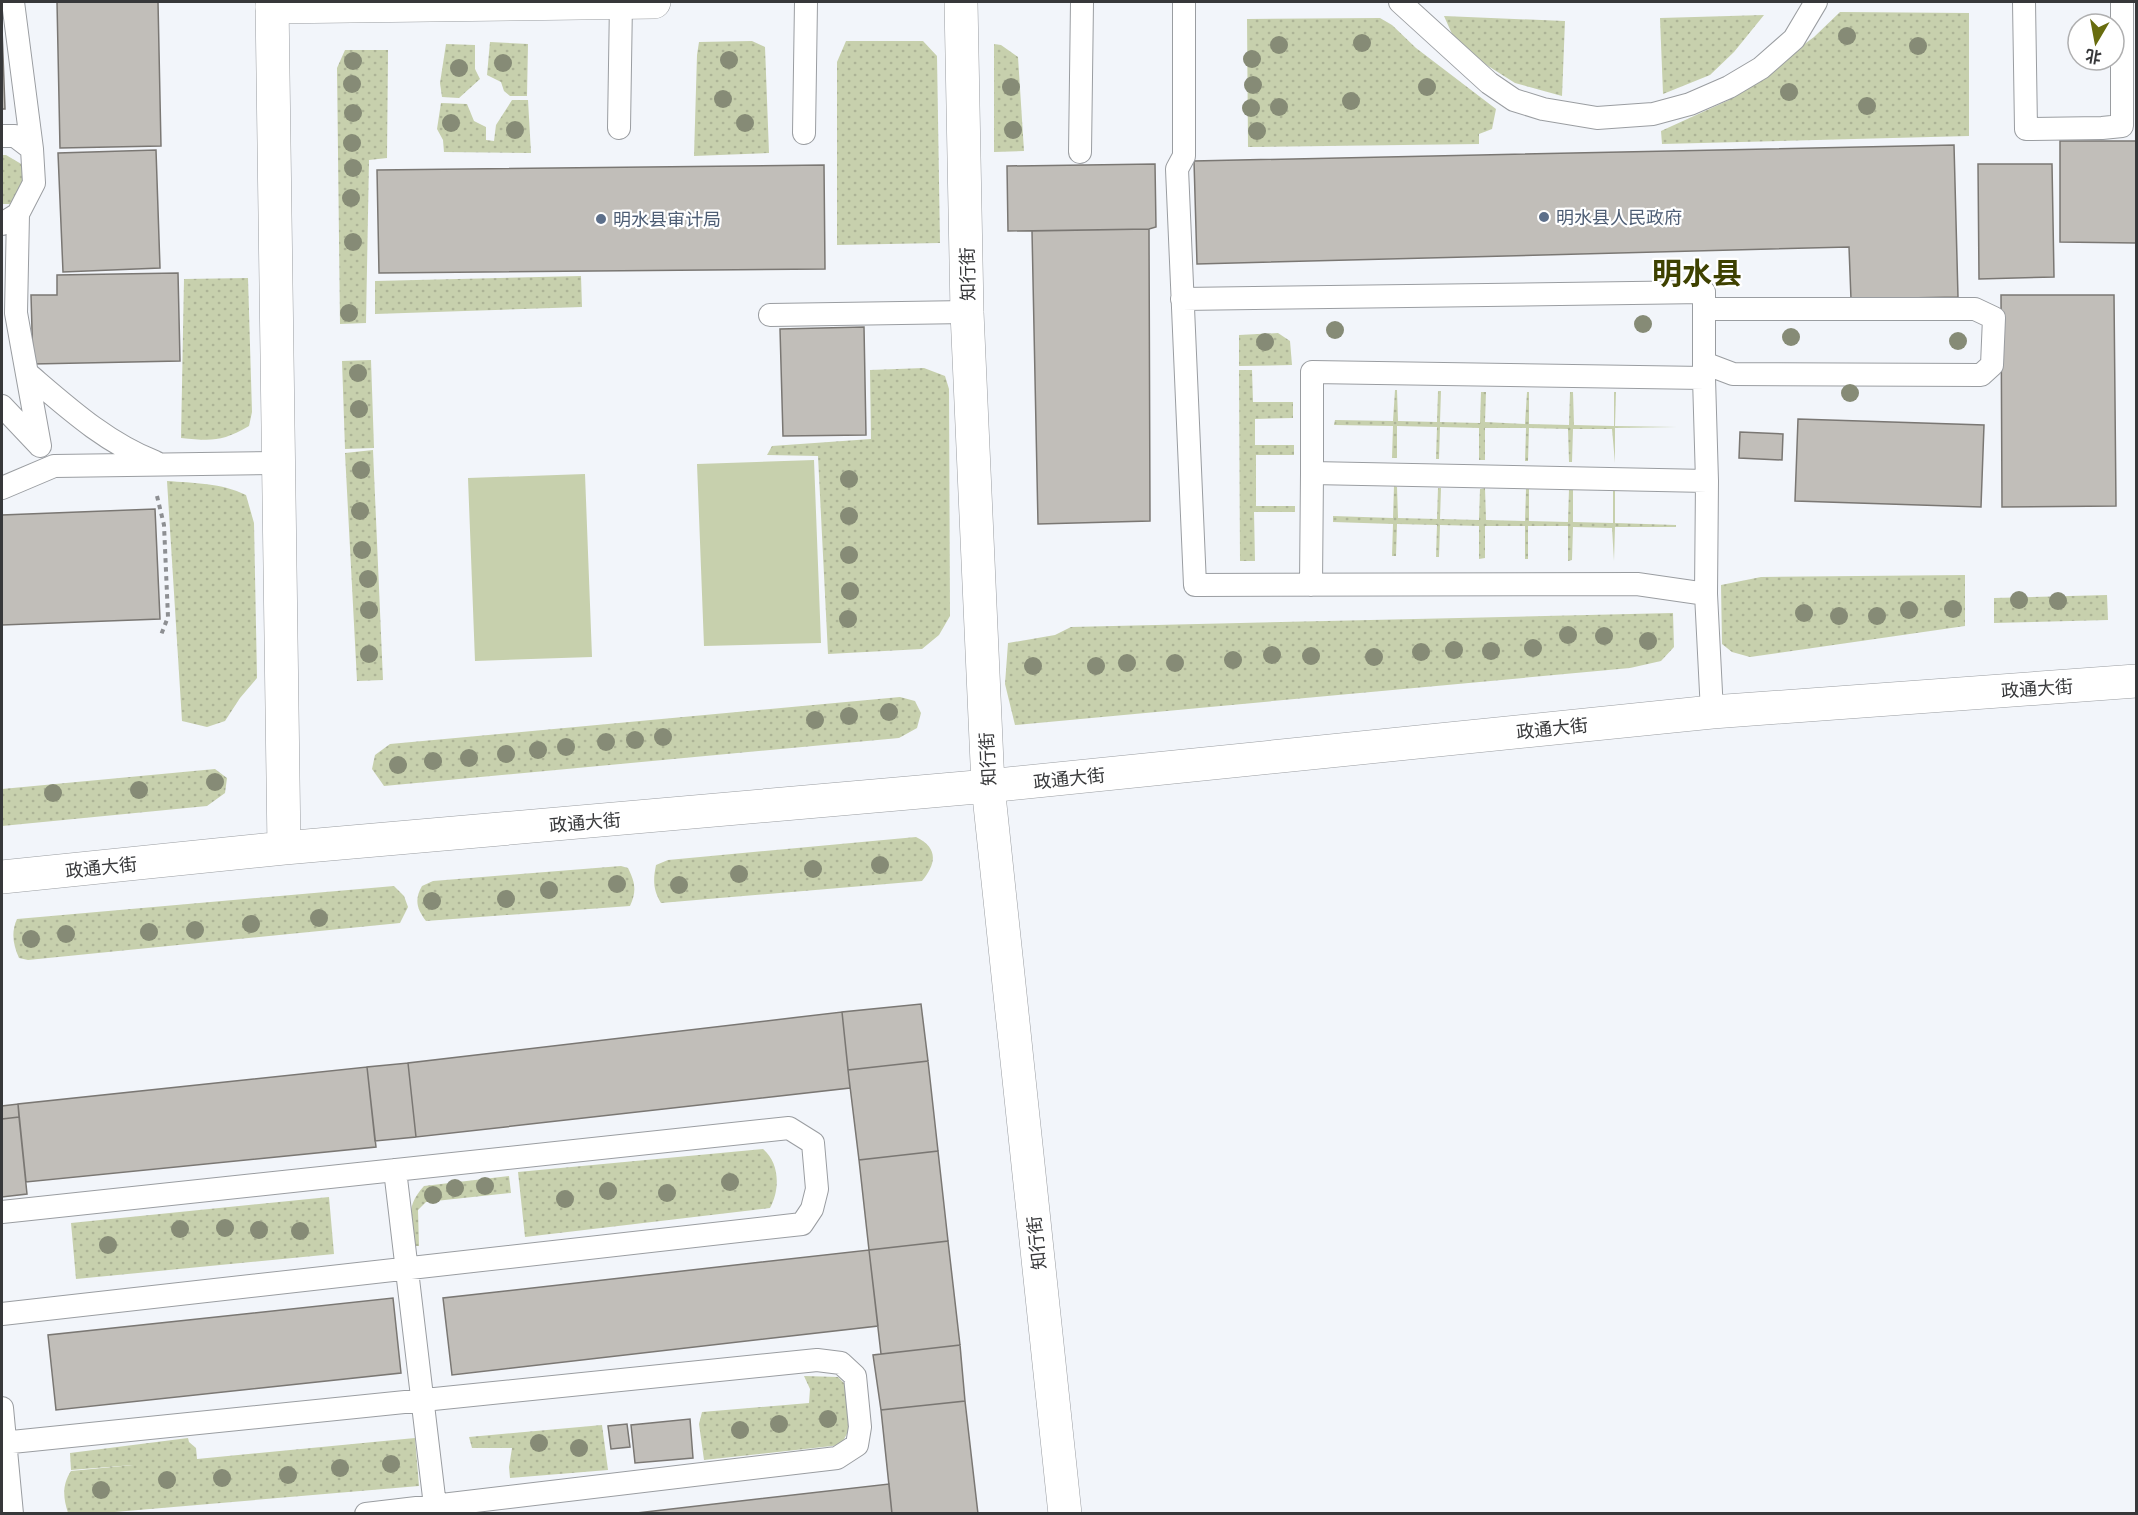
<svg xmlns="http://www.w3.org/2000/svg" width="2138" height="1515" viewBox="0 0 2138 1515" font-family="'Golos Text','Noto Sans SC',sans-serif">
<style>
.grass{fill:url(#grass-dots)}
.pitch{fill:#c7d0ad}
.building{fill:#c1beb9;stroke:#7a7773;stroke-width:1.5}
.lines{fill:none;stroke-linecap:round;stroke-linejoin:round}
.lane-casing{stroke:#9a9da1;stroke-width:24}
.street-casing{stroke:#9a9da1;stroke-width:34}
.secondary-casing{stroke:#9a9da1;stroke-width:34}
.path{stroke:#8d8f92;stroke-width:4;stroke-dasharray:4.5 4.5;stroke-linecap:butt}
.lane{stroke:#fff;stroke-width:22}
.street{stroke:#fff;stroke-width:33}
.secondary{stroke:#fff;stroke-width:33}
.tree{fill:#868b76}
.service-dot{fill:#5c6f8a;stroke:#fff;stroke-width:2}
.labels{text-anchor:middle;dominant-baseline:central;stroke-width:4.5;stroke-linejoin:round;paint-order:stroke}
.service-label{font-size:18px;fill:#4e5e75;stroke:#fff;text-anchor:start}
.street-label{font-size:18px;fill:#37383a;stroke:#fff}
.town-label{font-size:30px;font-weight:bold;fill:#3e4100;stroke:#fff}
</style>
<defs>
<pattern id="grass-dots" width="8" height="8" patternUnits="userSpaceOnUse" patternTransform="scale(1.5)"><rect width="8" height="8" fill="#c7d0ad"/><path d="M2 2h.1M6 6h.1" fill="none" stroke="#acb396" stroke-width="1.8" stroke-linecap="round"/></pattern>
</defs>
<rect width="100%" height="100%" fill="#f2f5fa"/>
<path class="grass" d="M1840,12L1969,13V136L1662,144L1661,131L1729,100L1814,37Z
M1764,15L1734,52L1710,75L1663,94L1660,18Z
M1444,16L1565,21L1562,96L1515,83L1485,64L1452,34Z
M1380,18L1392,25L1416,48L1496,109L1492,129L1479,134V144L1248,147L1247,19Z
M752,41L765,47L769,153L694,156L697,55L699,42Z
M846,41H923L937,56L940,243L837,245V62Z
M490,42L528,44L527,96H510L504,91L501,82L487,75Z
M446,44L475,45V69L480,79L459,98L442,97L440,83Z
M994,44L1001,45L1018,57L1024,151L994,152Z
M345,50H388L387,158L369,160L366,323L340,324L337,68Z
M512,100H528L531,153L444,152L443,140L437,129L441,103L467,104L474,121L486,127V140L494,141L496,125Z
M2,155H6L23,165L24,185L10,204H2Z
M581,276L582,307L375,314V281Z
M248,278L252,412L249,426C221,442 212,441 181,438L184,279Z
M1278,333L1290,341L1292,365L1239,366V335Z
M371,360L374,448L345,449L342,361Z
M924,368L945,376L949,389L950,616L939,635L922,649L828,654L818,456L767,455L772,446L871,439L870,370Z
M1239,370H1252L1253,402H1293V418L1255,419V445H1294V455H1256V506H1295V512H1254L1255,561H1240Z
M1395,390H1397L1398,421L1437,422L1438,391H1441L1440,422L1480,423L1481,392H1486L1485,422L1525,424L1527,392H1529V424L1569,425L1570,392H1573L1574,425L1614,426V392H1616L1615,426L1677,427L1615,428V463L1612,429H1573L1572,462H1569L1568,429L1529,428L1528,461H1525L1526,428H1485V460H1479V428L1440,427L1439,459H1436L1437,427L1397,426V458H1392L1393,426L1334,425L1335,420L1393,421Z
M373,450L383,680L357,681L345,453Z
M167,481C193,483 222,483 246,495L254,523L257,678L240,698L225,721L207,727L182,721Z
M1394,486L1397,487L1398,518L1437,519L1438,488H1441L1440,519L1479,520L1480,489L1485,488L1486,520L1525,521L1526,489H1529V521L1568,522L1569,489H1573V522L1613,523V489H1615V523L1676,525V527H1615L1614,561L1612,528L1573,527L1572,560L1568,561V526H1528V559H1525V526H1485V558L1479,559V526L1440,525L1439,557H1436L1437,525L1397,524L1396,556H1392L1393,524L1333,522V516L1393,518Z
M1965,575V626L1750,657L1732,652L1722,644L1721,585L1761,577Z
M2107,595L2108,620L1994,623V598Z
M1673,613L1674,647L1661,661L1630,668L1015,725L1005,684L1008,643L1055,635L1071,627Z
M900,697L915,701L921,713L917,728L899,738L384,786L372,769L375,755L390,744Z
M215,769L227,778L225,793L207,806L2,826V789Z
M916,837C939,848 936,864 922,881L661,903C653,890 653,880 656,865L668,860Z
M621,866L628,868C635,882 637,891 630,906L426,921C417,909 414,900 422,886L433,881Z
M394,886L404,896L408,907L400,923L28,960L19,958C13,945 11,932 17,919Z
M763,1149C780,1163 780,1190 770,1208L525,1237L518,1172Z
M509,1176L511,1193L426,1202L418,1210L419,1246H413C411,1219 405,1207 424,1186Z
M329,1197L334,1254L76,1279L71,1223Z
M804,1376L838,1377L850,1389L849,1430L841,1445L704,1460L699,1424L702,1412L809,1403L810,1389Z
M602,1425L608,1470L510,1478L509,1467L512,1448H472L469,1437Z
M188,1438L189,1442L196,1448L197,1459L415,1438L419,1486L103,1513H68C63,1497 62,1485 71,1471L133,1465L71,1470L70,1453Z"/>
<path class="pitch" d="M814,460L821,643L704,646L697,464Z
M585,474L592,657L475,661L468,478Z"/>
<path class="building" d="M57,2H158L161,146L60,148Z
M2,28L5,109H2Z
M2060,141H2136V243L2060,242Z
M1954,145L1958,297L1851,299L1849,247L1197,264L1194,161Z
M156,150L160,268L63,272L58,153Z
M1155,164L1156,227L1149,229L1008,231L1007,166Z
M1978,164H2052L2054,277L1979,279Z
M824,165L825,269L379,273L377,170Z
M1149,229L1150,521L1038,524L1032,231Z
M178,273L180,361L33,364L31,295H57V275Z
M2001,295H2114L2116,506L2002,507Z
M864,327L866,435L783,436L780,329Z
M1798,419L1984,425L1981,507L1795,501Z
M1740,432L1783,434L1782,460L1739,458Z
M155,509L160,619L2,625V515Z
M921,1004L928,1061L848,1070L842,1012Z
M842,1012L850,1088L416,1137L408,1063Z
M928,1061L938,1151L859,1160L848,1070Z
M408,1063L416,1137L375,1141L367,1067Z
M367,1067L376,1147L26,1182L18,1104Z
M18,1104L19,1117L2,1119V1106Z
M19,1117L27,1194L2,1197V1119Z
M938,1151L948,1241L869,1250L859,1160Z
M948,1241L960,1345L881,1354L869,1250Z
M869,1250L878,1326L452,1375L443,1298Z
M393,1298L401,1373L56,1410L48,1335Z
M960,1345L965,1401L881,1410L873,1355Z
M965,1401L978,1514H892L881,1410Z
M690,1419L693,1458L635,1463L631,1425Z
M627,1424L630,1447L611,1449L608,1426Z
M889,1484L892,1514H628Z"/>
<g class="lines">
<defs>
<path id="lane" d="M13,2L32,149
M1184,2V156L1177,169L1195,585L1637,584L1706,594L1712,712
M1400,2L1489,83L1514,100L1543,109L1597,118L1653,114L1690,104L1729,87L1761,68L1794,39L1816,2
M2024,2L2026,129L2102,128L2122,126V2
M619,128L621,2
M804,133L806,2
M2,136H15L32,149L34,183L18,214L2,224
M1080,152L1082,2
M18,214L16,313L40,446
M1182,299L1704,292V376
M1704,309H1975L1994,318L1992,365L1981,375L1733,374L1704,363
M770,315L967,312
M27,373C68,408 105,442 155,462
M2,406L39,445
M1312,473V372L1704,378L1707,481
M2,488L54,466L277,463
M1311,585L1312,473L1707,481L1706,594
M395,1170L436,1514
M2,1212L789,1128L813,1143L817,1189L812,1209L802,1224L2,1314
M2,1408L12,1514
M2,1443L817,1360L841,1363L855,1376L860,1427L857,1445L837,1458L366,1514"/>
<path id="street" d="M961,2L967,312L988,786
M272,7L654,2"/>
<path id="secondary" d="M272,2L284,848
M988,786L1065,1514
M2,877L284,848L988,786L1712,712L2136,681"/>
</defs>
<use href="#lane" class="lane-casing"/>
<use href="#street" class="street-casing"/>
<use href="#secondary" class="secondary-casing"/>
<path class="path" d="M157,496L164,525L168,617L161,635"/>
<use href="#lane" class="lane"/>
<use href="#street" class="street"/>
<use href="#secondary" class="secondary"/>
</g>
<g class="tree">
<circle cx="1847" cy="36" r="9"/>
<circle cx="1362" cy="43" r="9"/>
<circle cx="1279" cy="45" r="9"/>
<circle cx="1918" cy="46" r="9"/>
<circle cx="1252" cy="59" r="9"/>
<circle cx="729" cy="60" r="9"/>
<circle cx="353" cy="61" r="9"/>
<circle cx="503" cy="63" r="9"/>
<circle cx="459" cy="68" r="9"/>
<circle cx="352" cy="84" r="9"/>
<circle cx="1253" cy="85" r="9"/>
<circle cx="1011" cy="87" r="9"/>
<circle cx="1427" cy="87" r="9"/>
<circle cx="1789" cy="92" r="9"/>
<circle cx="723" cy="99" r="9"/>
<circle cx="1351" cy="101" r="9"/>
<circle cx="1867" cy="106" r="9"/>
<circle cx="1279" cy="107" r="9"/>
<circle cx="1251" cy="108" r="9"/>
<circle cx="353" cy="113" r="9"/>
<circle cx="451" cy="123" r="9"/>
<circle cx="745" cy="123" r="9"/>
<circle cx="515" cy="130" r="9"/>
<circle cx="1013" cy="130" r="9"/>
<circle cx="1257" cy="131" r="9"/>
<circle cx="352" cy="143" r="9"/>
<circle cx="353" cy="168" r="9"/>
<circle cx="351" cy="198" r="9"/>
<circle cx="353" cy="242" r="9"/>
<circle cx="349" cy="313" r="9"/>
<circle cx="1643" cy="324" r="9"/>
<circle cx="1335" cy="330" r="9"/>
<circle cx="1791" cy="337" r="9"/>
<circle cx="1958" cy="341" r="9"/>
<circle cx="1265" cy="342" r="9"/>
<circle cx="358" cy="373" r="9"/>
<circle cx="1850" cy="393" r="9"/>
<circle cx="359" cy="409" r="9"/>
<circle cx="361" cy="470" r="9"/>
<circle cx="849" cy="479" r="9"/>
<circle cx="360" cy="511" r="9"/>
<circle cx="849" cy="516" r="9"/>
<circle cx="362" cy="550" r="9"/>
<circle cx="849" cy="555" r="9"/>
<circle cx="368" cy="579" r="9"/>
<circle cx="850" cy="591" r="9"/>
<circle cx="2019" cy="600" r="9"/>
<circle cx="2058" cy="601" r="9"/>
<circle cx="1953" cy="609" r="9"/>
<circle cx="369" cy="610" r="9"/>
<circle cx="1909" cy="610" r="9"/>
<circle cx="1804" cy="613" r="9"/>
<circle cx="1839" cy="616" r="9"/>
<circle cx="1877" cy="616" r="9"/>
<circle cx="848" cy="619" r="9"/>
<circle cx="1568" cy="635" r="9"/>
<circle cx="1604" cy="636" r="9"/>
<circle cx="1648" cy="641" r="9"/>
<circle cx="1533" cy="648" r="9"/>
<circle cx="1454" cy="650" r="9"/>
<circle cx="1491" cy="651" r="9"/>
<circle cx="1421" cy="652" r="9"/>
<circle cx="369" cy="654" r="9"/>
<circle cx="1272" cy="655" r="9"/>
<circle cx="1311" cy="656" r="9"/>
<circle cx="1374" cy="657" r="9"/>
<circle cx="1233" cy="660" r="9"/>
<circle cx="1127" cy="663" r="9"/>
<circle cx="1175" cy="663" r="9"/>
<circle cx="1033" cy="666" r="9"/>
<circle cx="1096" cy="666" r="9"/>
<circle cx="889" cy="712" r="9"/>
<circle cx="849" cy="716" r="9"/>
<circle cx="815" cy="720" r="9"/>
<circle cx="663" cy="737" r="9"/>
<circle cx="635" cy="740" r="9"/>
<circle cx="606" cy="742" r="9"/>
<circle cx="566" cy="747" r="9"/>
<circle cx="538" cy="750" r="9"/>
<circle cx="506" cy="754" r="9"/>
<circle cx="469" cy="758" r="9"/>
<circle cx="433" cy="761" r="9"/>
<circle cx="398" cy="765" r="9"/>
<circle cx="215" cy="782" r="9"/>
<circle cx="139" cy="790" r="9"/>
<circle cx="53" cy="793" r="9"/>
<circle cx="880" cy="865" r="9"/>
<circle cx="813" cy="869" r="9"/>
<circle cx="739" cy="874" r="9"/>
<circle cx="617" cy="884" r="9"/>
<circle cx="679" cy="885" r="9"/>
<circle cx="549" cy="890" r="9"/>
<circle cx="506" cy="899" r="9"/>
<circle cx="432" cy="901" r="9"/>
<circle cx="319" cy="918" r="9"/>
<circle cx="251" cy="924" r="9"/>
<circle cx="195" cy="930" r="9"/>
<circle cx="149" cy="932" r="9"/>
<circle cx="66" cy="934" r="9"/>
<circle cx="31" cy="939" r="9"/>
<circle cx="730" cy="1182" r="9"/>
<circle cx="485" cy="1186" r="9"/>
<circle cx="455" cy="1188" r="9"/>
<circle cx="608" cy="1191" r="9"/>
<circle cx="667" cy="1193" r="9"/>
<circle cx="433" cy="1195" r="9"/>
<circle cx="565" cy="1199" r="9"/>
<circle cx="225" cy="1228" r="9"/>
<circle cx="180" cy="1229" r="9"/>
<circle cx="259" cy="1230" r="9"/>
<circle cx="300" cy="1231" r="9"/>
<circle cx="108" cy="1245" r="9"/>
<circle cx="828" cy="1419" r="9"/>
<circle cx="779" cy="1424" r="9"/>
<circle cx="740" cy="1430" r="9"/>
<circle cx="539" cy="1443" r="9"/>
<circle cx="579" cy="1448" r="9"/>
<circle cx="391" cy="1464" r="9"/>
<circle cx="340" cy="1468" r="9"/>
<circle cx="288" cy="1475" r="9"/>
<circle cx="222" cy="1478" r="9"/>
<circle cx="167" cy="1480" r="9"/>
<circle cx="101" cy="1490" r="9"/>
</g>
<g class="service-dot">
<circle cx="1544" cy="217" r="6"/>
<circle cx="601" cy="219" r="6"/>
</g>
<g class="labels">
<g class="service-label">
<text x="1556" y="217">明水县人民政府</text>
<text x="613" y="219">明水县审计局</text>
</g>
<g class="street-label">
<text transform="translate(967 274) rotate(-91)">知行街</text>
<text transform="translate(2037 688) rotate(-4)">政通大街</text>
<text transform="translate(1552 728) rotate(-6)">政通大街</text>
<text transform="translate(987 759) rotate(-93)">知行街</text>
<text transform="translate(1069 778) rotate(-6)">政通大街</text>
<text transform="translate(585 822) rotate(-5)">政通大街</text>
<text transform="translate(101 867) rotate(-6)">政通大街</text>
<text transform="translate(1036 1243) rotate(-96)">知行街</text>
</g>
<g class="town-label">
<text x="1697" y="273">明水县</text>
</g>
</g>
<rect width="2138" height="1515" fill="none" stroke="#37383a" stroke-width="6"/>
<g transform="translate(2096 42) rotate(190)"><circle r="28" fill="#ffffff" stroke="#afafb0" stroke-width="1.5"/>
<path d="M0-4.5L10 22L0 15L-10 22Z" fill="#686c0e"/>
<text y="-9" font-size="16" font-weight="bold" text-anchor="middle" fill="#37383a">北</text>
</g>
</svg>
